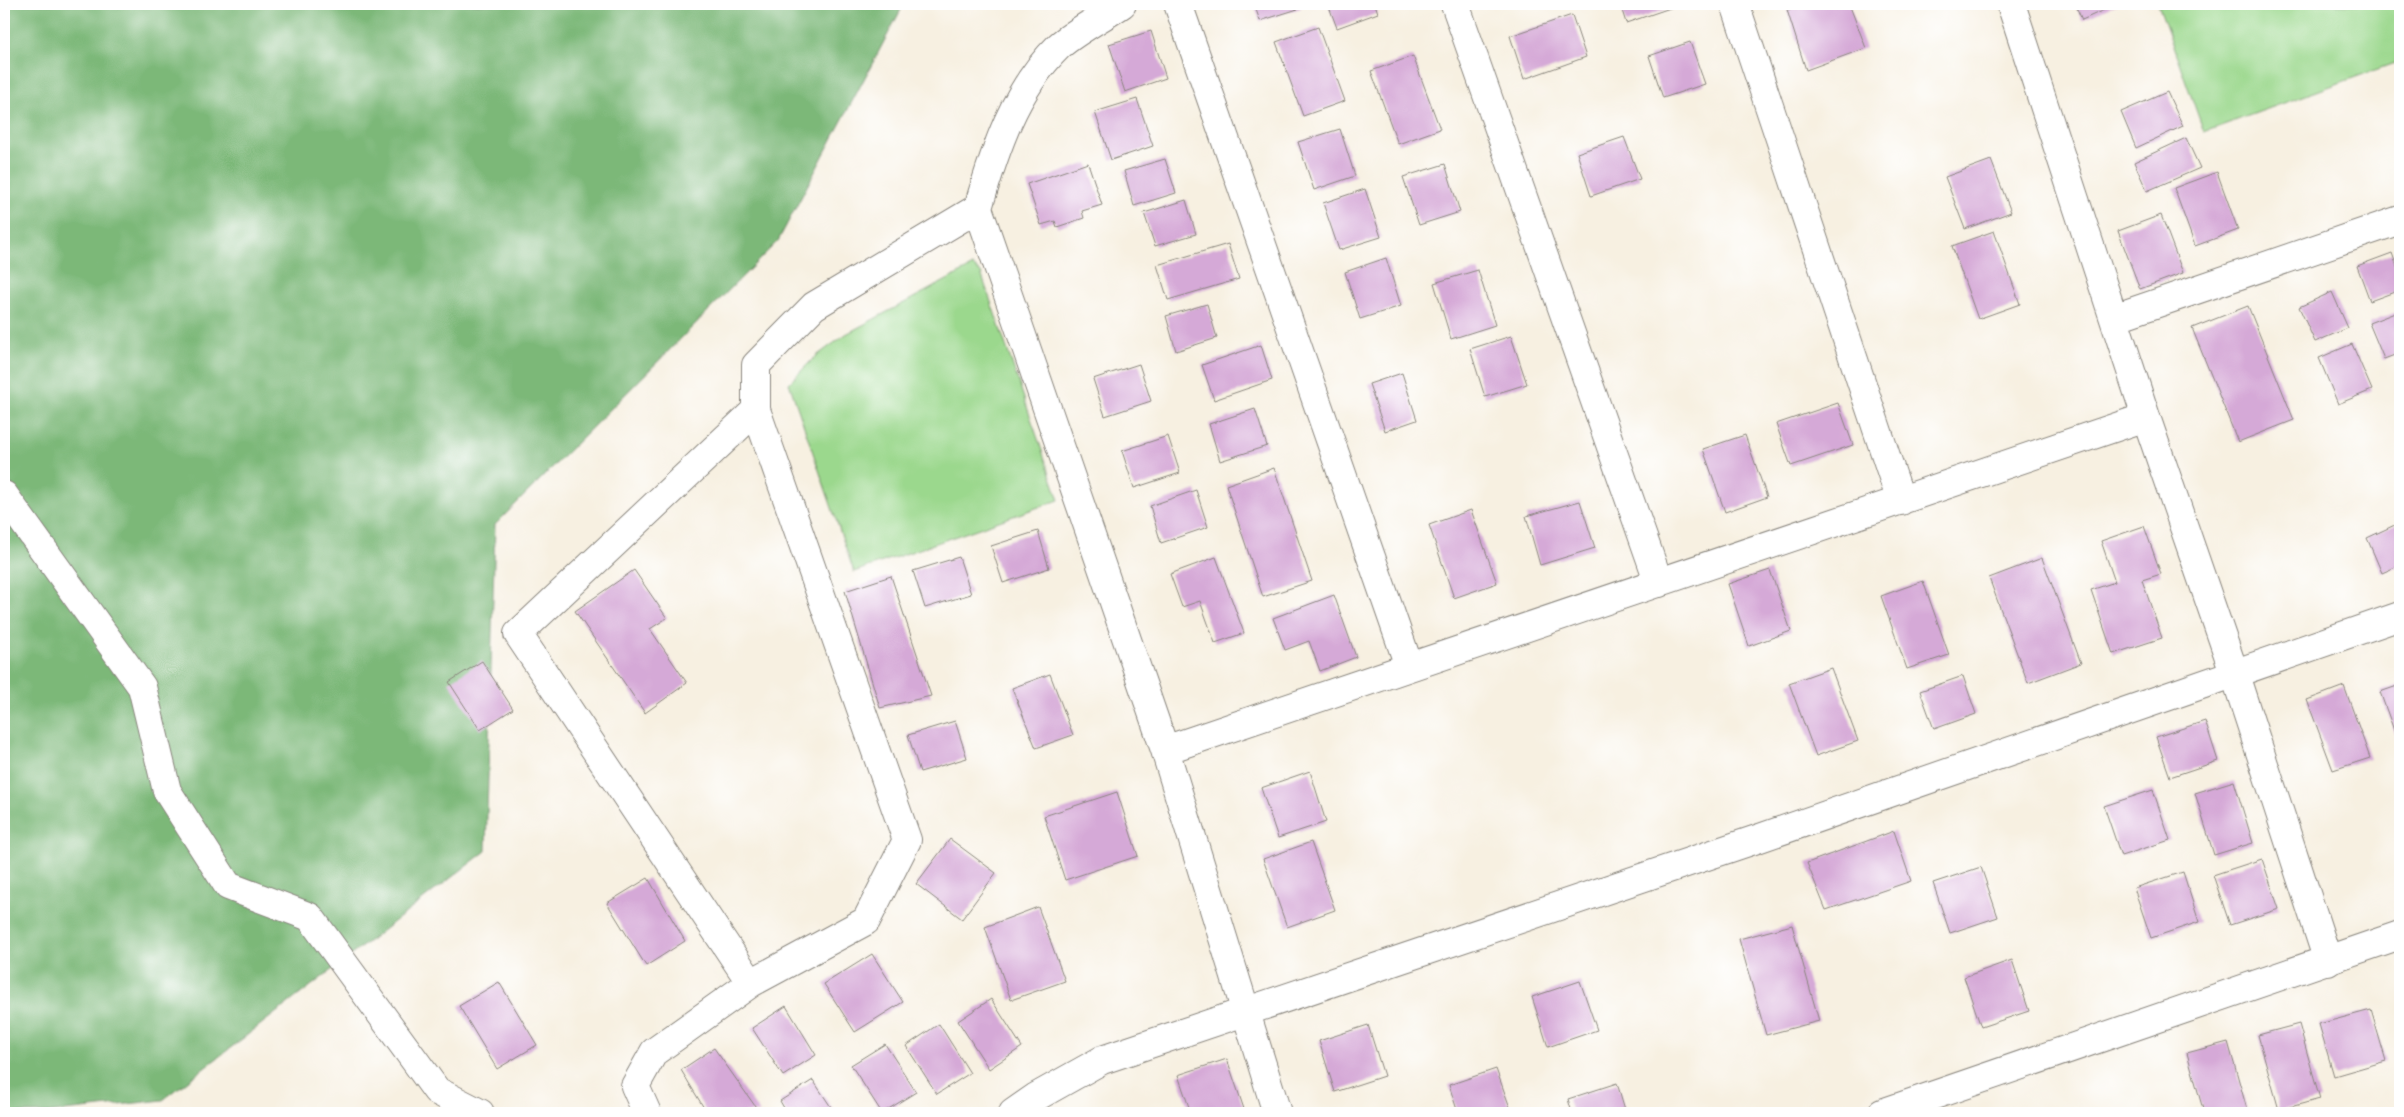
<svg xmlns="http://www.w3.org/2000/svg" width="2404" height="1117" viewBox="0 0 2404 1117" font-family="'Indie Flower',sans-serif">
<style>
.green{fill:#9bd88d;stroke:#5c7a54}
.forest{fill:#7cb878;stroke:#4c6a4a}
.building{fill:#d5a9d7}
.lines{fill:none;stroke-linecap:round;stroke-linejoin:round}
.minor-casing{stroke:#8a867e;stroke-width:30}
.tertiary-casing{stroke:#8a867e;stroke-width:30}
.minor{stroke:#fff;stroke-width:28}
.tertiary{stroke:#fff;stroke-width:28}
</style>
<rect width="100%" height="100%" fill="#fff"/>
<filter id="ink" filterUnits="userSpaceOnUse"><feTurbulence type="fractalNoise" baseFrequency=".02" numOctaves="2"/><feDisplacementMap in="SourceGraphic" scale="10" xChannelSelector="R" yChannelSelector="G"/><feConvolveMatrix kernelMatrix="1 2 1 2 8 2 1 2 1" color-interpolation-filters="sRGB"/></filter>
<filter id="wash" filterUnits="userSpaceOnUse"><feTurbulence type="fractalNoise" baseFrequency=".0096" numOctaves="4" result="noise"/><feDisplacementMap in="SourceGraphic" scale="20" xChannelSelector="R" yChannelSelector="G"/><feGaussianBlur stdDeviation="1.12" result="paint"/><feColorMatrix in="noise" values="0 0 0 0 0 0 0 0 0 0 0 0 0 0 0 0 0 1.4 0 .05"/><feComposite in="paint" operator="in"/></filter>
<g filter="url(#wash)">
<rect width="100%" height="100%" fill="#f7f0e1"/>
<path class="green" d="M2158,4H2400V61L2204,132Z
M973,266L981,273L1059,500L854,572L789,383L815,357L846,334Z"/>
<path class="forest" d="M4,4H904L778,241L495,525L486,851L163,1100L47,1113H4Z"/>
<g id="blocks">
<path class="building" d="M1254,4H1300L1301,8L1260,21Z
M1328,4H1375L1378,13L1337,28Z
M1620,4H1682L1626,23Z
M1805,4H1849L1866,48L1806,70L1787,10Z
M2075,4H2117L2082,20Z
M1572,15L1586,57L1524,79L1510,36Z
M1318,27L1345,101L1303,116L1276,42Z
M1151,31L1166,78L1125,92L1109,44Z
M1690,42L1705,84L1663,98L1649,56Z
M1413,56L1440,129L1398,144L1371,71Z
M2167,92L2183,126L2136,148L2121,112Z
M1137,99L1153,146L1111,160L1095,112Z
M1340,129L1355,176L1314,190L1298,142Z
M1624,137L1640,179L1591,196L1577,153Z
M2186,138L2200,168L2147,191L2134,162Z
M1165,159L1176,193L1134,206L1124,171Z
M1991,160L2011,212L1965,229L1945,177Z
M1088,163L1102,205L1082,211L1084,218L1057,227L1055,221L1041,225L1027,184Z
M1445,164L1460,212L1419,225L1403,177Z
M2217,172L2238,230L2195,246L2174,188Z
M1365,189L1381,237L1339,250L1323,203Z
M1186,200L1196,234L1155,246L1144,213Z
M2161,215L2183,273L2140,289L2118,231Z
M1994,231L2020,304L1978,319L1952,246Z
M1228,244L1239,279L1168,300L1157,265Z
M2392,253L2400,275V290L2370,301L2357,266Z
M1386,258L1401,306L1360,319L1345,272Z
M1478,270L1495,325L1451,339L1434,283Z
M2332,292L2348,328L2315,342L2299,307Z
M1207,304L1217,338L1176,351L1166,316Z
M2248,306L2294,420L2238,442L2192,328Z
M2400,311V353L2384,359L2369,323Z
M1511,336L1527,384L1485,397L1470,349Z
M2352,344L2372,390L2338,404L2319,358Z
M1261,345L1272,380L1214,400L1202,365Z
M1139,364L1151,401L1105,416L1093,379Z
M1402,373L1417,420L1385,431L1369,384Z
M2400,380V393L2396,382Z
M1838,403L1853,445L1791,466L1776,424Z
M1255,409L1267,446L1220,461L1209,424Z
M1745,435L1767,497L1725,512L1703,449Z
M1168,436L1180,473L1134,488L1122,451Z
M1274,468L1312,581L1263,597L1226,485Z
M1196,490L1208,527L1161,543L1150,506Z
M1580,501L1595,548L1540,565L1526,516Z
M1471,510L1497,583L1454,598L1429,525Z
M2399,523L2400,565L2382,573L2367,538Z
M2144,526L2161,574L2142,580L2162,638L2113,654L2091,590L2115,582L2101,541Z
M1038,531L1049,568L1003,583L991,546Z
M959,557L971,594L925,608L913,571Z
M1216,557L1244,633L1215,643L1200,601L1182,607L1170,574Z
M2042,558L2081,663L2028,683L1989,578Z
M634,570L667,618L650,629L687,683L645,713L575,611Z
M1770,570L1791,631L1749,646L1728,584Z
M891,576L931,696L880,708L845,591Z
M1923,581L1949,655L1907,669L1881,596Z
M1334,595L1356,657L1320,671L1309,641L1285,650L1273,618Z
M482,661L513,709L480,730L449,682Z
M1831,668L1858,741L1816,756L1789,683Z
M1050,674L1073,735L1036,748L1012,688Z
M1963,676L1976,714L1934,729L1920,691Z
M2400,685V747L2380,692Z
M2344,686L2370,758L2333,770L2307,700Z
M955,721L967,758L920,772L908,735Z
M2205,721L2218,761L2170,777L2156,737Z
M1310,771L1326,822L1278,838L1261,788Z
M2234,781L2253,843L2214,855L2195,793Z
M2153,790L2170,840L2121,856L2104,806Z
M1117,792L1138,856L1065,880L1044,816Z
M1894,831L1911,881L1826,910L1807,863Z
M950,839L996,873L962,919L916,884Z
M1311,842L1335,910L1287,927L1263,859Z
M2262,859L2279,909L2230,925L2213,875Z
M1981,867L1998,917L1950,933L1933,883Z
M2183,872L2199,922L2151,938L2134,888Z
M648,878L685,941L646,966L607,903Z
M1038,907L1065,981L1011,1000L985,927Z
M1792,925L1819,1021L1766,1035L1739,939Z
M872,954L903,1002L855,1032L824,984Z
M2012,960L2029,1011L1981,1027L1964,977Z
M1580,981L1597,1030L1548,1047L1532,997Z
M499,982L537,1045L497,1069L459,1006Z
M991,999L1022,1047L989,1069L958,1021Z
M786,1006L816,1055L783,1076L752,1028Z
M2371,1010L2386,1061L2334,1076L2319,1024Z
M939,1024L970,1073L937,1094L906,1046Z
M2299,1024L2320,1099L2279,1110L2258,1035Z
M1368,1025L1384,1076L1335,1092L1319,1041Z
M2228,1042L2248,1113H2204L2187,1053Z
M885,1044L916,1092L882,1113L851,1065Z
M714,1048L760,1113H707L681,1070Z
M1227,1059L1244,1109L1231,1113H1191L1178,1075Z
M1496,1069L1512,1113H1458L1449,1085Z
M813,1080L835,1113H787L780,1101Z
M1617,1083L1626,1113H1572L1568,1099Z"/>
</g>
</g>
<g filter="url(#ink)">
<use href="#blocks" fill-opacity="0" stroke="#8a867e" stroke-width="1"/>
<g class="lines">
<defs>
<path id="minor" d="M1122,4C1103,17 1076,31 1059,46C1014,90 995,150 978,208L1165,750L1277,1113
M1178,4L1409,666
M1455,4L1659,583
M1735,4L1901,501
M2011,4L2146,417L2234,672L2328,961
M2114,318L2400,220
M4,495L142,687L167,791L228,886L310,917L437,1091L480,1113
M1165,750L2146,417
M751,983L518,634L756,410
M647,1113L635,1086L654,1052L751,983L866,921L907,840L756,410V365L814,306L978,208
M1882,1113L2400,935"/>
<path id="tertiary" d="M1013,1113L1036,1097L1102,1060L1757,839L2400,616"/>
</defs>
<use href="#minor" class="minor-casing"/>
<use href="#tertiary" class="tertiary-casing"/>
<use href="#minor" class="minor"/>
<use href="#tertiary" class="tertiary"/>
</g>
</g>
<rect width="2404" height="1117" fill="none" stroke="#fff" stroke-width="20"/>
</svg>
